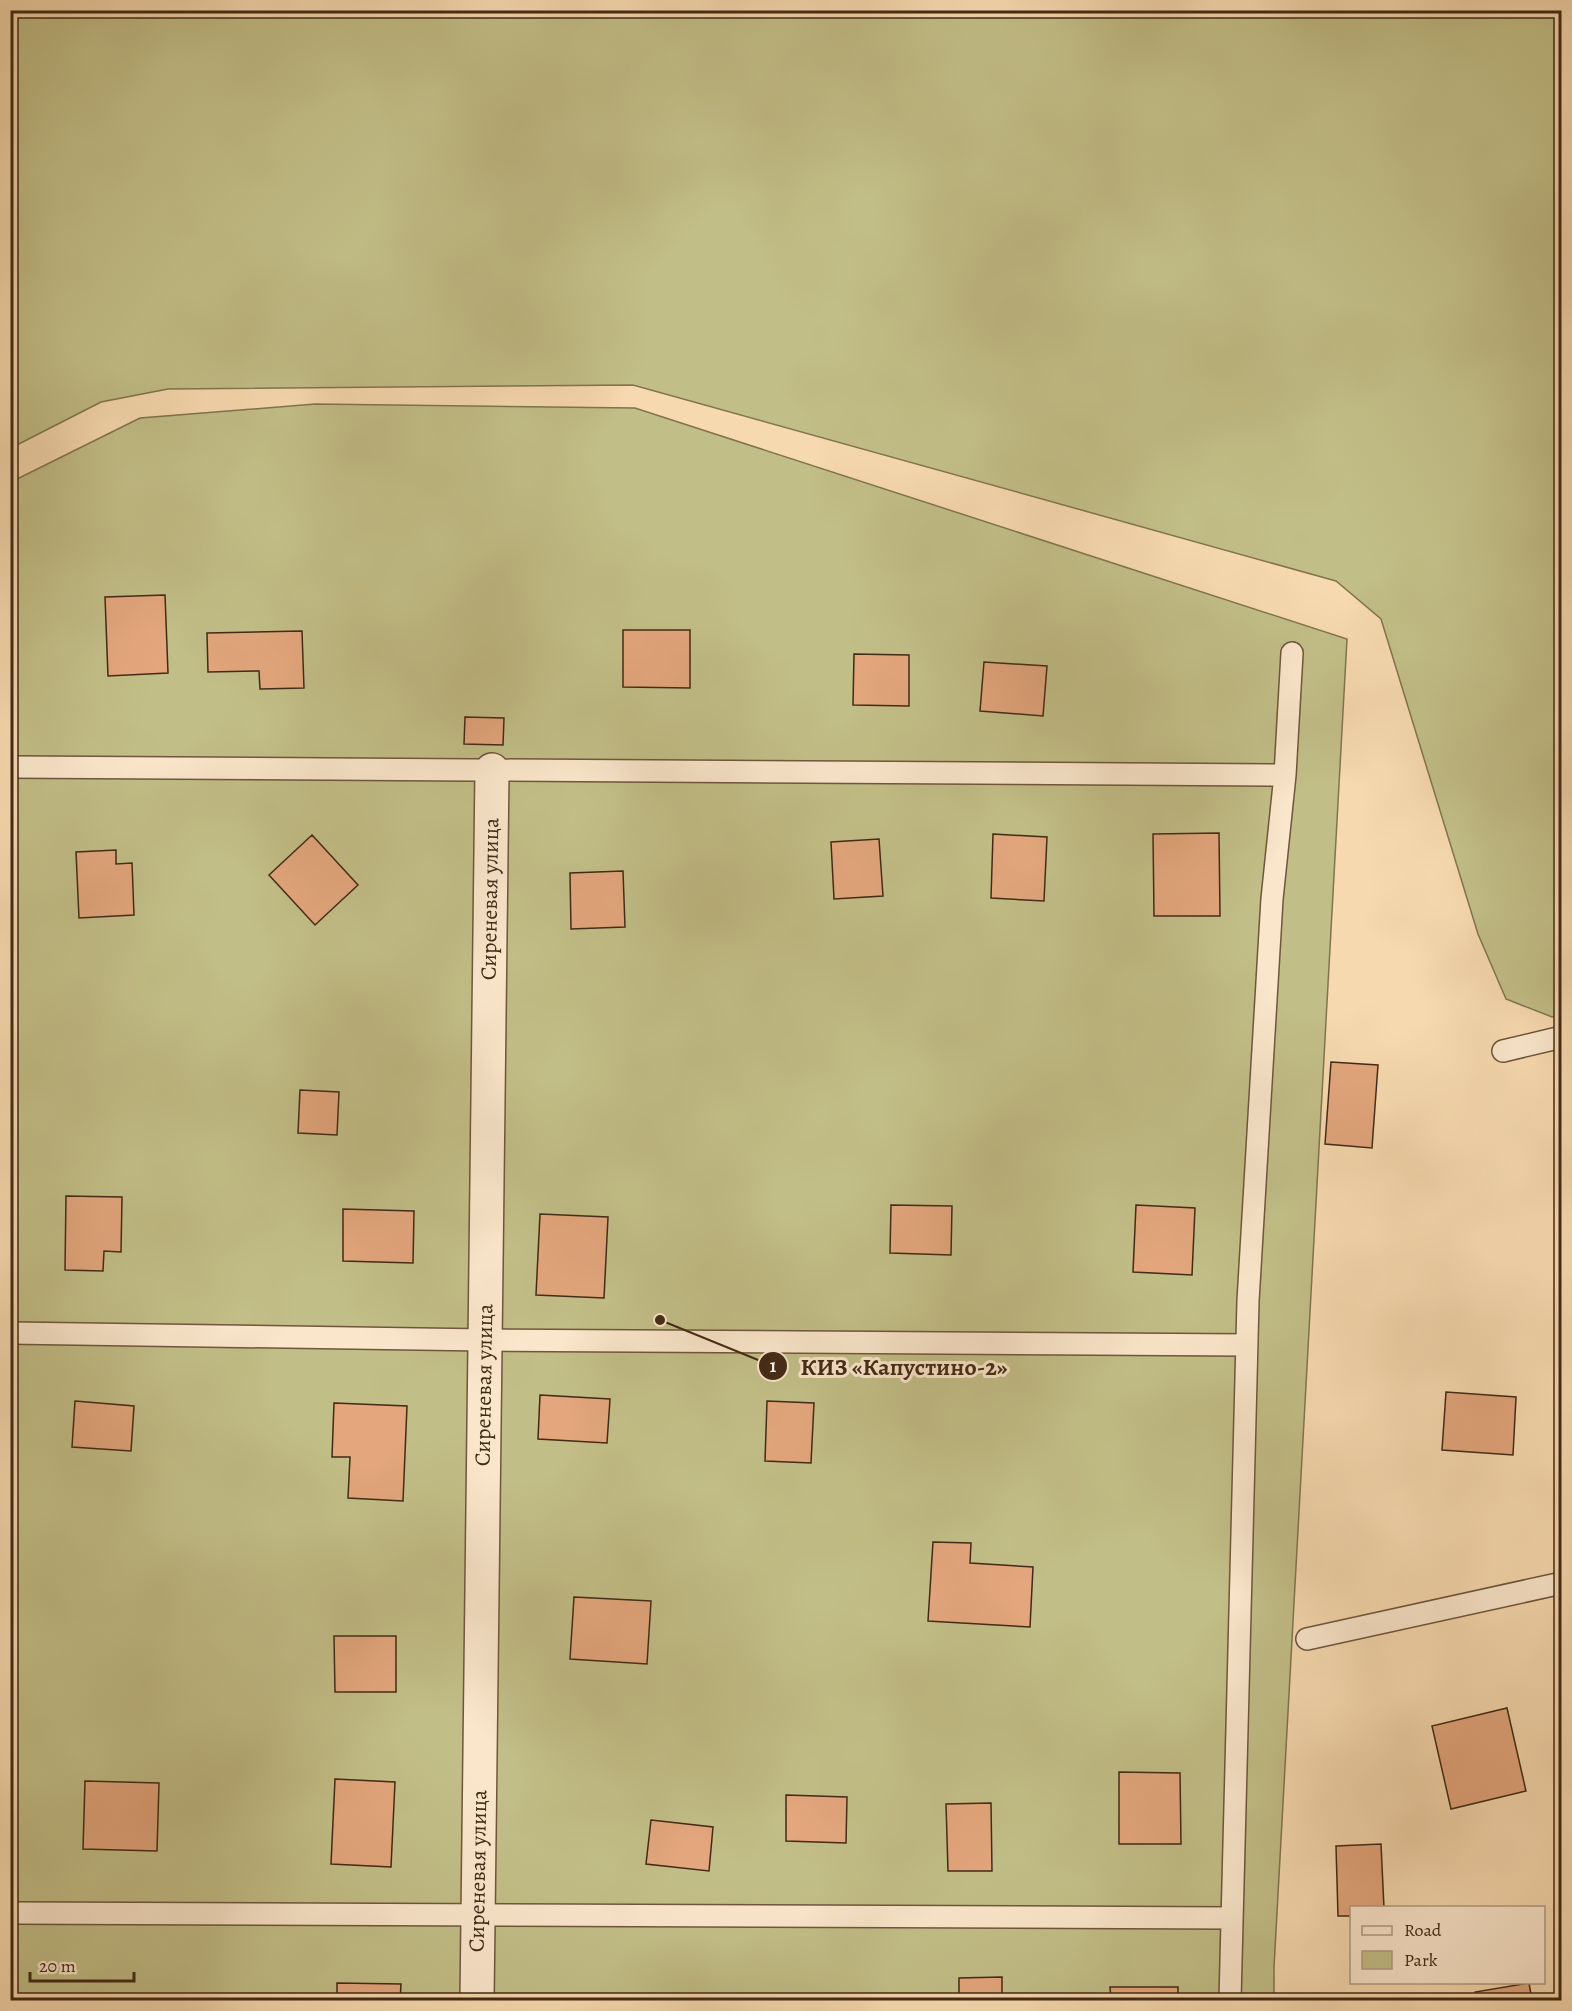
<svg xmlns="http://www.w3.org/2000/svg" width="1572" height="2011" viewBox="0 0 1572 2011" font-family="Alegreya,serif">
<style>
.green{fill:#c2be87;stroke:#82744e;stroke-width:1.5}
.building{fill:#e3a67d;stroke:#422a16;stroke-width:1.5}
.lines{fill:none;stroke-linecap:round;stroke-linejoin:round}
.lane-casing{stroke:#6f563c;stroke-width:24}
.street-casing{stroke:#6f563c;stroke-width:36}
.lane{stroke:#fae6cb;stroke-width:21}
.street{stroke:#fae6cb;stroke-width:33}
.labels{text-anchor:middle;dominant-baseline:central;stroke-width:6;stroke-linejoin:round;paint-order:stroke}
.street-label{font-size:22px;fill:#422a16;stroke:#fae6cb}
.leader{fill:none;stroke:#422a16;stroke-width:2}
.callout-dot{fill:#422a16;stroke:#fae6cb;stroke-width:2}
.mark-label{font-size:18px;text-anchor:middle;font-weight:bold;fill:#fff}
.callout-label{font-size:24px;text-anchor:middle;font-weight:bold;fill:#422a16;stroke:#fae6cb;stroke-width:6;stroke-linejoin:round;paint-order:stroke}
</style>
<rect width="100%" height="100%" fill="#f7d9af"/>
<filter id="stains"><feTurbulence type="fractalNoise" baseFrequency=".00333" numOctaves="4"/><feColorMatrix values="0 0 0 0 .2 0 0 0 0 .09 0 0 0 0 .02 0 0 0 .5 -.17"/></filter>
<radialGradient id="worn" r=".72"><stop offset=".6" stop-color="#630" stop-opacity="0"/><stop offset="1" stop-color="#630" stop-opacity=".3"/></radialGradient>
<path class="green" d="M11,10L1561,11V1015L1552,1017L1506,999L1478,934L1381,619L1336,581L633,385L168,389L101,402L11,448Z
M315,404L635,408L1347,639L1274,1967V2000H11V482L140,418Z"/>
<path class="building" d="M165,595L168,673L108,676L105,597Z
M623,630H690V688L623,687Z
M302,631L304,688L260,689L259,671L208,672L207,633Z
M854,654L909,655V706L853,705Z
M984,662L1047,666L1043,716L980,711Z
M465,717L504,718L503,745L464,744Z
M1219,833L1220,916H1154L1153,834Z
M993,834L1047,837L1044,901L991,898Z
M312,835L358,885L315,925L269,875Z
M879,839L883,896L834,899L831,842Z
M116,850V864L132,863L134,915L79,918L76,852Z
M623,871L625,927L571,929L570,873Z
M1331,1062L1378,1065L1372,1148L1325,1144Z
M300,1090L339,1092L337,1135L298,1133Z
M66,1196L122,1197L121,1252L104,1251L103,1271L65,1270Z
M891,1205L952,1206L951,1255L890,1253Z
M1136,1205L1195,1208L1192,1275L1133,1272Z
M343,1209L414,1211L413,1263L343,1261Z
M540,1214L608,1217L604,1298L536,1295Z
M1446,1392L1516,1397L1513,1455L1442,1450Z
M540,1395L610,1399L607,1443L538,1439Z
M75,1401L134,1406L131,1451L72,1447Z
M767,1401L814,1403L811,1463L765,1461Z
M334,1403L407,1406L403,1501L348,1498L350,1457H332Z
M933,1542L971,1543L970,1563L1033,1567L1030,1627L928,1621Z
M574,1597L651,1601L647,1664L570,1659Z
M334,1636H396V1692H335Z
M1507,1708L1526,1791L1451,1809L1432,1726Z
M1119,1772L1180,1773L1181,1844H1119Z
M335,1779L395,1782L391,1867L331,1864Z
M85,1781L159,1783L157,1851L83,1849Z
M786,1795L847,1797L846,1843L786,1841Z
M991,1803L992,1871H948L946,1804Z
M651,1820L713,1827L709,1871L646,1864Z
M1381,1844L1384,1908H1352V1916H1338L1336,1846Z
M1002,1977V2000H959V1978Z
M337,1983L401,1984L400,2000H337Z
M1529,1983L1532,2000H1476L1475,1992Z
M1110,1987H1178V2000H1111Z
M851,1995V2000H791V1996Z"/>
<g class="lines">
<defs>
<path id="lane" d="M10,767L1285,775
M1503,1051L1562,1037
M10,1333L485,1340L1247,1345
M1307,1639L1562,1583
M10,1913L1232,1918
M1230,2000L1248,1301L1272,899L1285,775L1292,653"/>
<path id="street" d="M477,2000L492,770"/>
</defs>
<use href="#lane" class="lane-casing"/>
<use href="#street" class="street-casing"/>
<use href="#lane" class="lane"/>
<use href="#street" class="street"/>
</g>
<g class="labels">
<g class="street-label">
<text transform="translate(490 899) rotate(-89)">Сиреневая улица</text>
<text transform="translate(484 1385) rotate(-89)">Сиреневая улица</text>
<text transform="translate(478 1871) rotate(-89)">Сиреневая улица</text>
</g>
</g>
<path class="leader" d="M660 1320L773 1366"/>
<g class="callout-dot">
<circle cx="660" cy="1320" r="6"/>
<circle cx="773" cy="1366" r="15"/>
</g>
<g class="mark-label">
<text x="773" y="1372">1</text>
</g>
<g class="callout-label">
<text x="904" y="1375">КИЗ «Капустино-2»</text>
</g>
<rect width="1572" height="2011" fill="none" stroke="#f7d9af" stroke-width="36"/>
<rect x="12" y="12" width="1548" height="1987" fill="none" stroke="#422a16" stroke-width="3"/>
<rect x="18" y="18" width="1536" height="1975" fill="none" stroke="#422a16" stroke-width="1.5"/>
<rect x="1350" y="1906" width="195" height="78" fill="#fae6cb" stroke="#b09b83" stroke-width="1.5"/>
<rect x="1362" y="1926" width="30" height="9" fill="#fae6cb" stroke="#b09b83" stroke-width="1.5"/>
<text x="1404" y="1936" font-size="18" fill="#422a16">Road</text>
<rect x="1362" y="1951" width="30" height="18" fill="#c2be87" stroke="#b09b83" stroke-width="1.5"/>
<text x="1404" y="1966" font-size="18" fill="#422a16">Park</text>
<path d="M30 1972v9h104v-9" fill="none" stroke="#422a16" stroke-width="3"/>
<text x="39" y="1972" font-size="18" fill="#422a16" stroke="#fae6cb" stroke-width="4.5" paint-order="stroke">20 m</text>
<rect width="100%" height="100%" filter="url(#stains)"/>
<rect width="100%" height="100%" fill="url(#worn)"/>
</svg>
